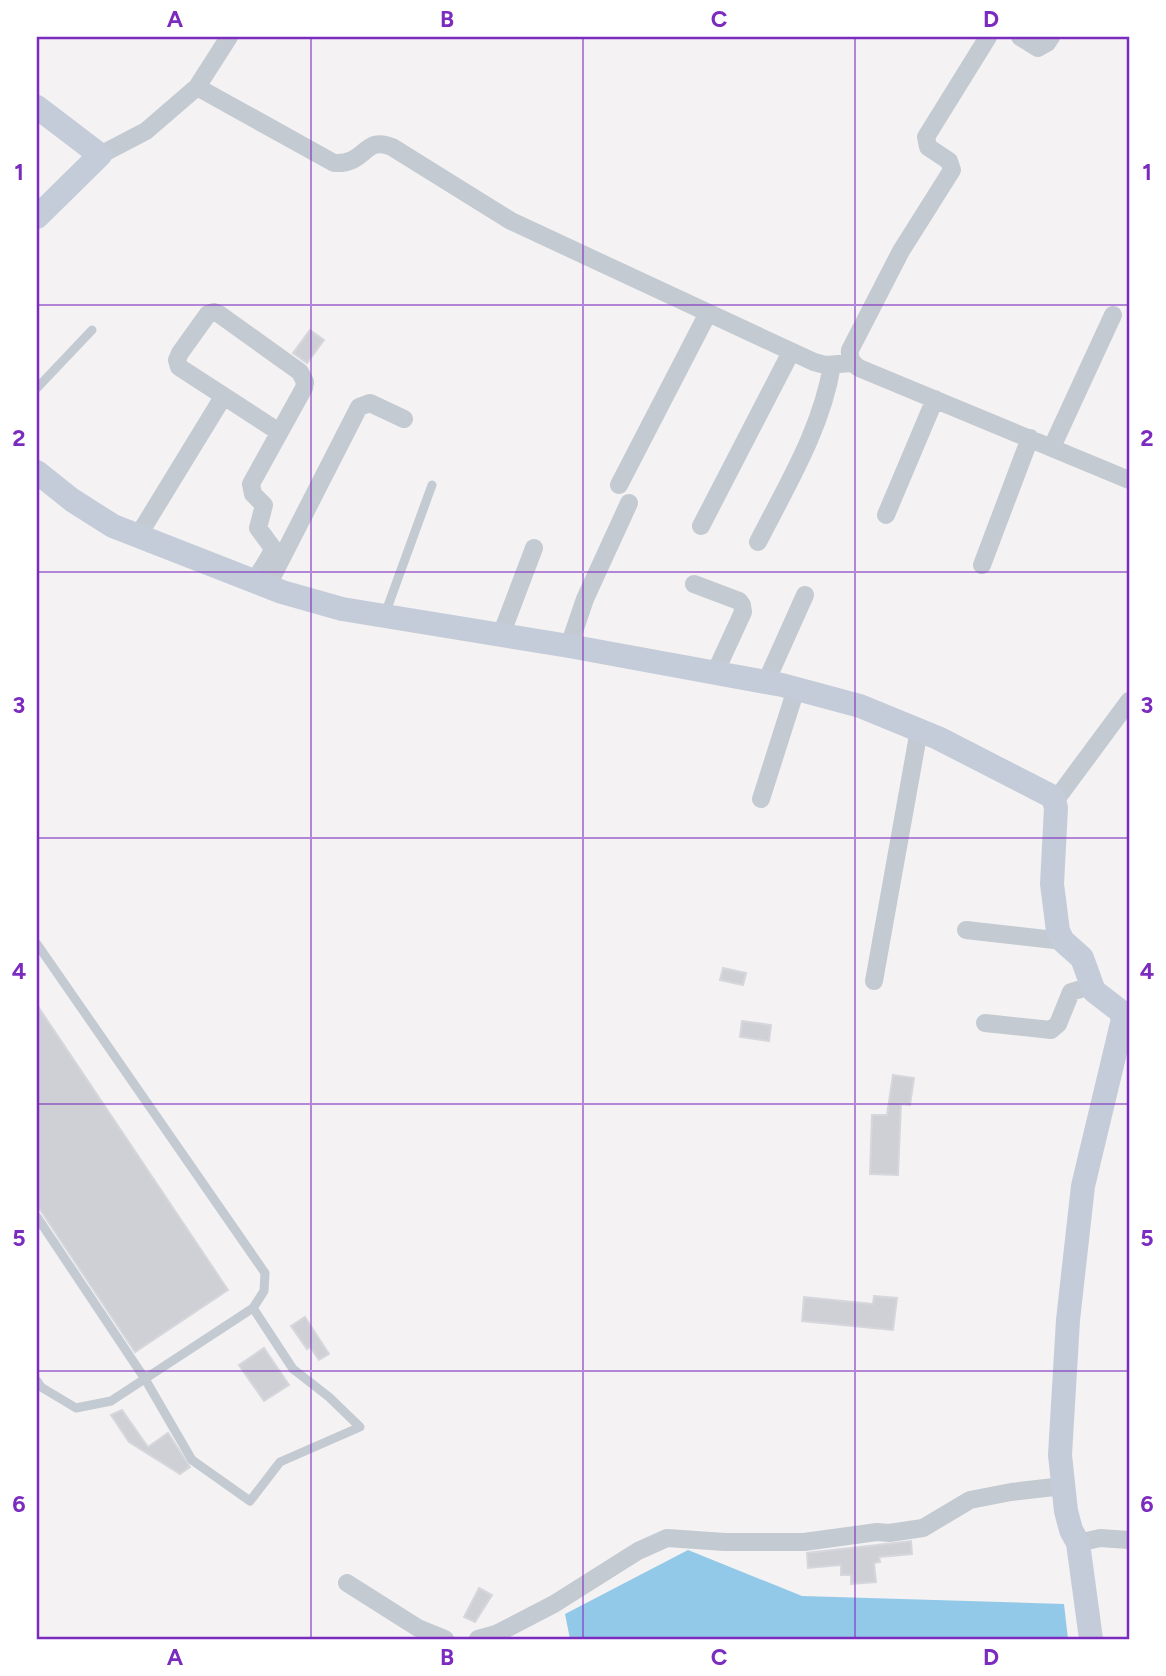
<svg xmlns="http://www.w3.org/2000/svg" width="1166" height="1676" viewBox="0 0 1166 1676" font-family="Figtree,sans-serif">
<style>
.water{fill:#93c9e8}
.building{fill:#cfd0d5;stroke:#d6d7dc;stroke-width:2}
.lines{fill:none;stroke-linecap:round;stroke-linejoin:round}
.lane{stroke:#c3cad2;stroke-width:9}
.street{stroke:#c3cad2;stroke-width:18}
.secondary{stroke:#c5ccd9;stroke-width:24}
.grid{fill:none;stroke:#7b2cbf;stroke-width:2;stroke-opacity:0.55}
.neatline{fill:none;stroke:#7b2cbf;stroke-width:2.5}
.grid-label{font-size:23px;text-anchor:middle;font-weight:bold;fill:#7b2cbf}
</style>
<rect width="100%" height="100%" fill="#f4f2f2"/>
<path class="water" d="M688,1550L802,1596L1064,1604L1068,1639H570L565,1614Z"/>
<path class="building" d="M310,330L324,340L307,363L293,353Z
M723,968L746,973L743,985L720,980Z
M37,1005L228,1290L135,1352L37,1205Z
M742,1021L771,1025L769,1041L740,1037Z
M893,1075L914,1078L910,1105L901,1104L898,1175L870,1174L872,1115H887Z
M874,1296L897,1298L893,1330L802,1321L804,1297L873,1304Z
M305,1317L329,1354L319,1360L310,1347L307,1349L291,1326Z
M264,1348L289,1385L264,1401L239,1365Z
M122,1410L148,1447L168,1433L190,1467L180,1474L129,1442L111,1415Z
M911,1541L912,1554L879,1557L880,1562L874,1563L876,1582L851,1584V1575H841V1565L808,1568L807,1553Z
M479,1588L492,1595L475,1622L464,1617Z"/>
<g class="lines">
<path class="lane" d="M37,388L92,330
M385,614L432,485
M37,944L265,1273L264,1291L253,1308L111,1401L76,1408L41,1387L37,1381
M37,1217L145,1379L192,1460L250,1501L280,1462L360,1427L329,1397L293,1369L253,1308"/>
<path class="street" d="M988,37L926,137L928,147L949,161L952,170L901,251L850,350C849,359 852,363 859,368L1129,480
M1020,37L1038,48L1047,43L1051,37
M197,87L334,163C367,165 363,135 392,147L511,221L814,362L825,365L852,363
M100,155L146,131L197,87L229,37
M1052,447L1113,315
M619,485L708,313
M886,515L935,399
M701,526L791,352
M138,536L223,397
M758,542C787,485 822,428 832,365
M982,565L1030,438
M254,582L271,554L272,547L258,528L264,505L253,494L251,484L304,388L305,382L300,372L219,314L214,312L208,314L180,353L177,360L179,367L279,432
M694,584L739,601L742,605L743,612L715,673
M267,587L359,407L370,403L404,419
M501,635L534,548
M569,646L585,599L629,503
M766,682L805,595
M761,799L796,689
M1055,801L1129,701
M966,930L1063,941
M874,981L919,730
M985,1023L1051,1030L1058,1024L1071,992L1091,986
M1078,1543L1100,1538L1129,1540
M347,1583L418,1628L445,1639
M478,1639L496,1634L554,1604L638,1551L667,1538L725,1542H804L877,1532L889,1533L923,1528L970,1500L1011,1492L1063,1486"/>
<path class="secondary" d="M37,107L100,155L37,217
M37,472L72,500L113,526L282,592L342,609L569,646L782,685L860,706L938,738L1053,797L1056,808L1052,884L1058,931L1063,941L1082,958L1094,991L1120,1011L1123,1019L1083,1186L1068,1320L1060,1455L1066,1511L1071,1530L1078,1543L1091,1639"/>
</g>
<path class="grid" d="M311,37V1639M583,37V1639M855,37V1639M37,305H1129M37,572H1129M37,838H1129M37,1104H1129M37,1371H1129"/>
<rect width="1166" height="1676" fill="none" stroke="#ffffff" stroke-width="77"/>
<rect x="38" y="38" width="1090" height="1600" class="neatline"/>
<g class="grid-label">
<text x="175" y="27">A</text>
<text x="447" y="27">B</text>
<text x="719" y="27">C</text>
<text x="991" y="27">D</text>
<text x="19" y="180">1</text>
<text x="1147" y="180">1</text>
<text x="19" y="446">2</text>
<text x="1147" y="446">2</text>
<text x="19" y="713">3</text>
<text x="1147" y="713">3</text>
<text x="19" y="979">4</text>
<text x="1147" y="979">4</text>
<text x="19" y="1246">5</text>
<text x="1147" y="1246">5</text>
<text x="19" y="1512">6</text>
<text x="1147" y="1512">6</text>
<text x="175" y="1665">A</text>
<text x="447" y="1665">B</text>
<text x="719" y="1665">C</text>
<text x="991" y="1665">D</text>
</g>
</svg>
